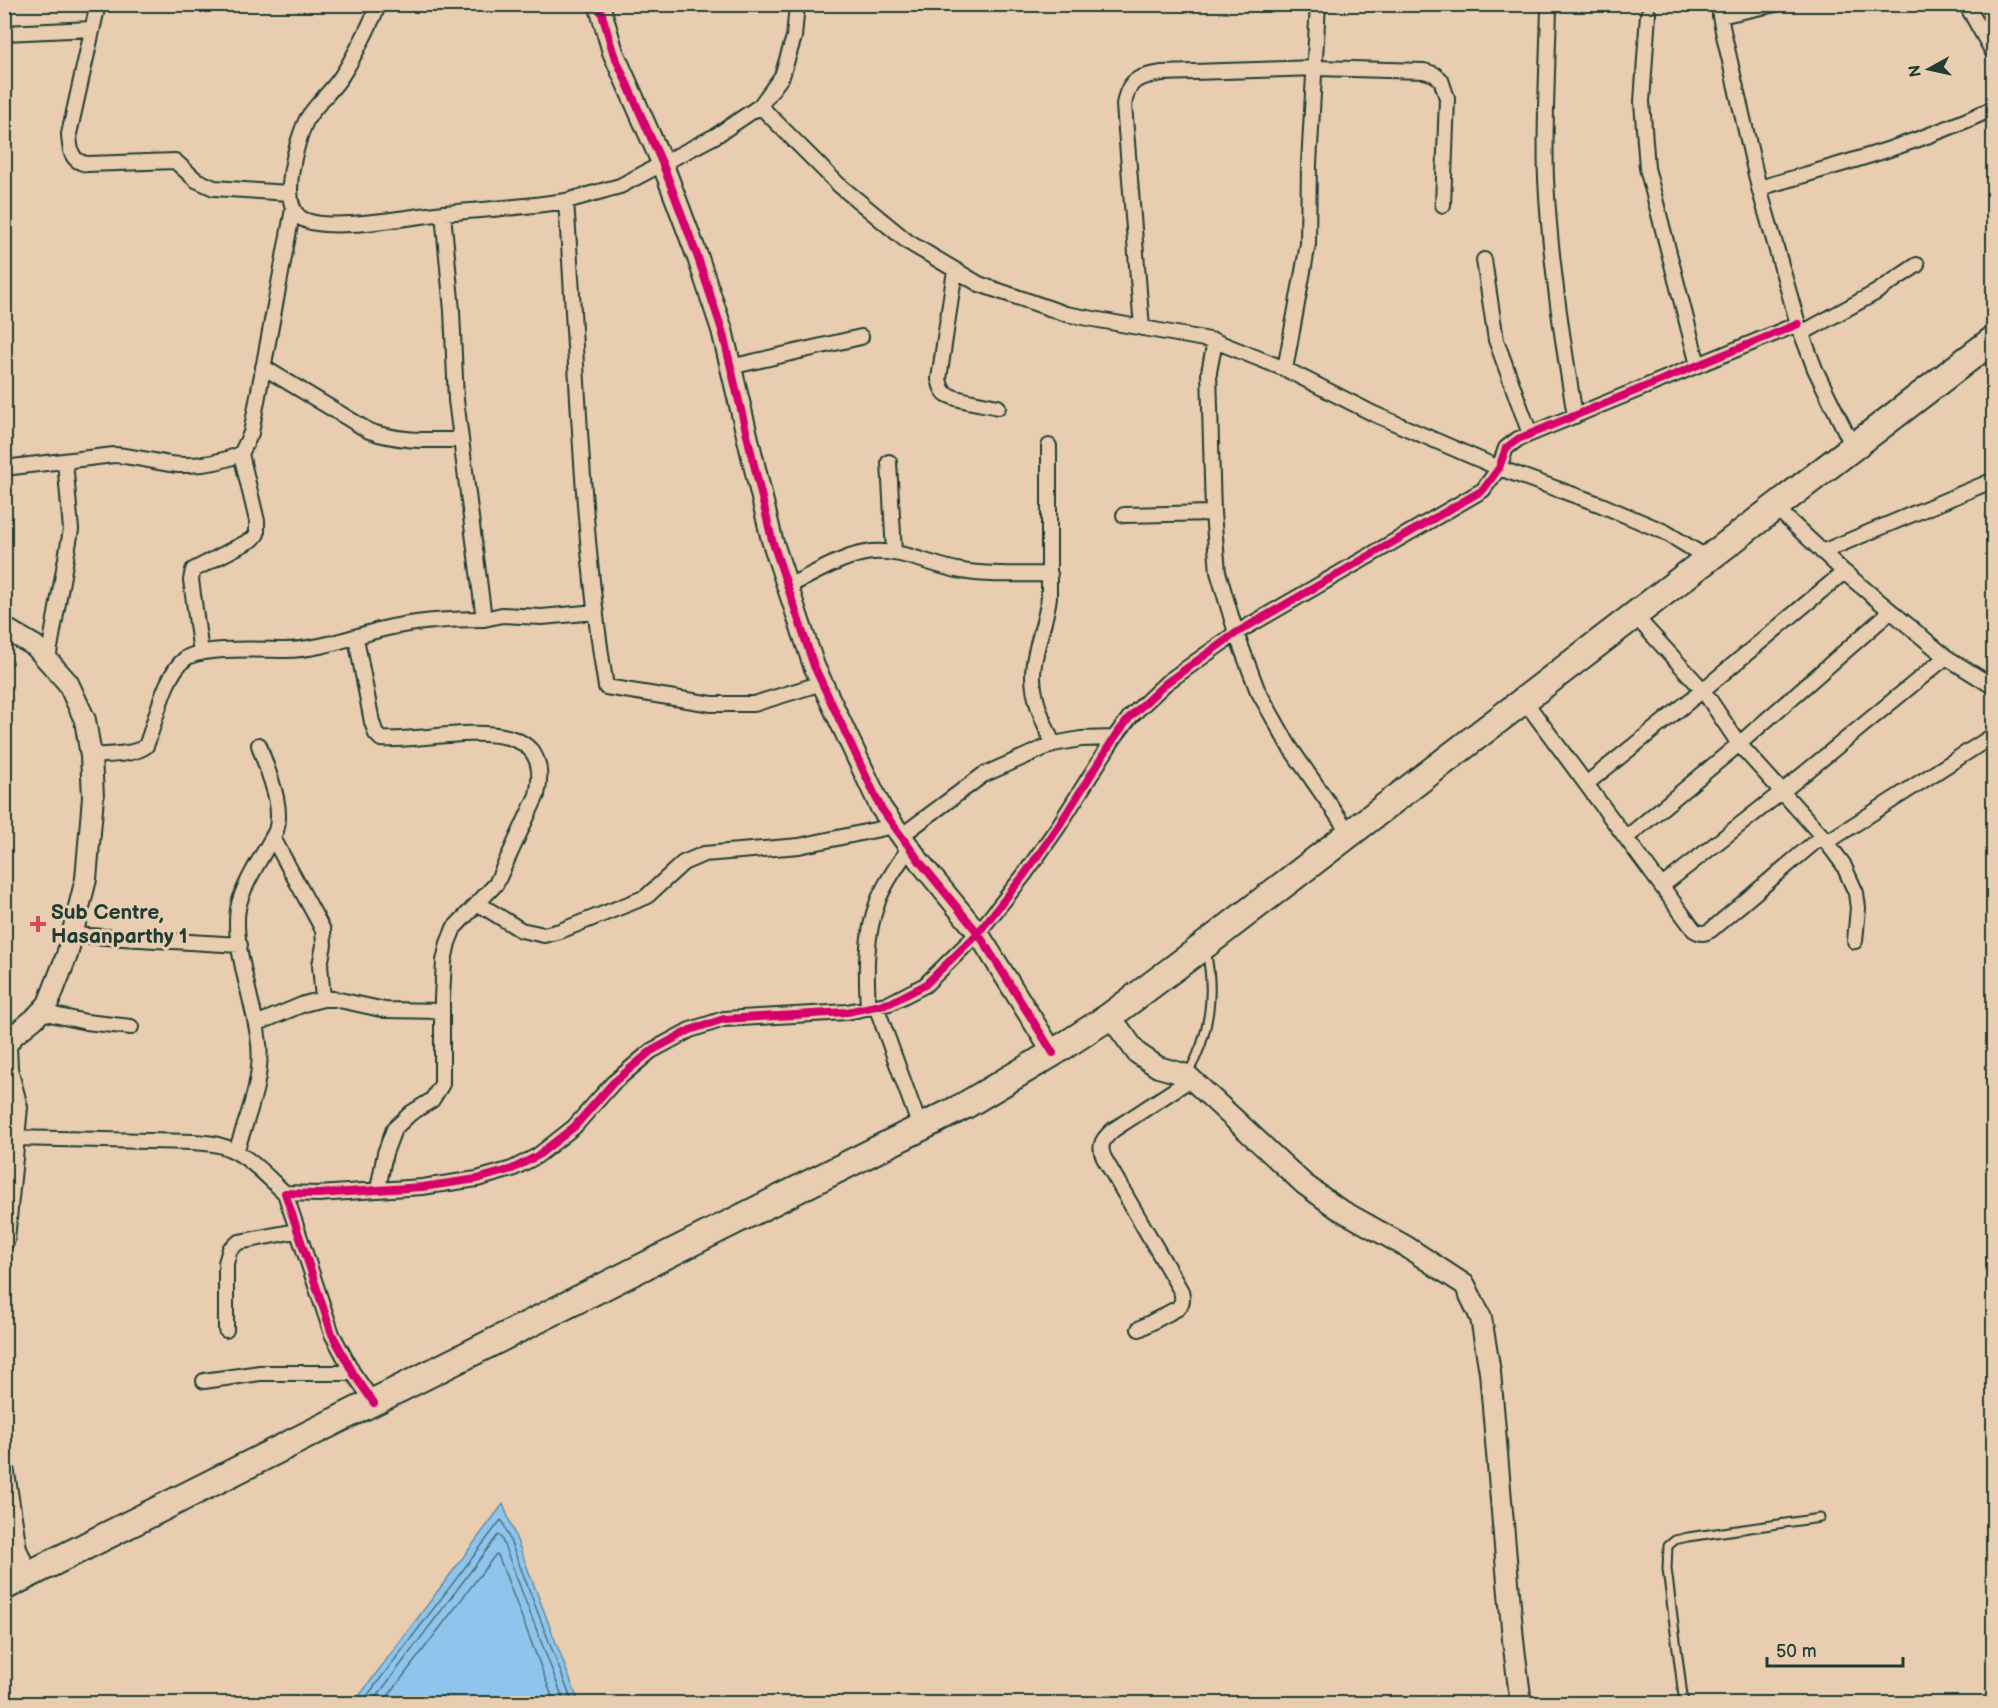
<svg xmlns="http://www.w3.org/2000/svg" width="1998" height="1708" viewBox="0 0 1998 1708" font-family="'Balsamiq Sans',sans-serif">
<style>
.water{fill:#8fc5ed;stroke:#628fa3;stroke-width:1.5}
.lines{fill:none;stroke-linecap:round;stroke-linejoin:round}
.shore{stroke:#4c737e;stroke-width:1.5}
.lane-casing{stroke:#1f3d34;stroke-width:11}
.street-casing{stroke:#1f3d34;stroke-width:18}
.secondary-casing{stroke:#1f3d34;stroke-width:24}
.highway-casing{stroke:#1f3d34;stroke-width:30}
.lane{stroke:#e9cdb0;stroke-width:7}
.street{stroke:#e9cdb0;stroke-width:14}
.secondary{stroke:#e9cdb0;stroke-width:20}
.highway{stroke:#e9cdb0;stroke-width:26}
.cycleway-casing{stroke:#e9cdb0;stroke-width:11}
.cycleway{stroke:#d6006c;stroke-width:8}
.poi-dot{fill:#d1495b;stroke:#e9cdb0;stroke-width:2}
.labels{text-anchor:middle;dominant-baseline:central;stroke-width:6;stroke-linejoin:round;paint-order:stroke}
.poi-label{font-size:21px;font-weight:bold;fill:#1f3d34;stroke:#e9cdb0;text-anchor:start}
</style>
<rect width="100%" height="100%" fill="#e9cdb0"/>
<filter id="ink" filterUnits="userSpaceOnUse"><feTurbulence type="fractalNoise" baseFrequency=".0167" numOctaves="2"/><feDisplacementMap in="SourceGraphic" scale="12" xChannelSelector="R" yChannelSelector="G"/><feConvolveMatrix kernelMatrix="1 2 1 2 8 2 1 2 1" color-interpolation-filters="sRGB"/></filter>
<g filter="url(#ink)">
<path class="water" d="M503,1504L579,1703H354Z"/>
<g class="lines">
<path class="shore" d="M361,1704L501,1520L503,1522L573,1704
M371,1704L498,1535L501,1537L565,1704
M382,1704L496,1554L498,1555L555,1704"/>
<defs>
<path id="lane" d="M1188,1073C1210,1036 1215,992 1206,951
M1684,1704L1667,1569L1668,1546L1675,1540L1688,1537L1820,1518"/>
<path id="street" d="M98,4L69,134C70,149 70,162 88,164L175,161L196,180L214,188L289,193
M379,4C368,29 356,54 341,77C331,92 316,104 307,119C297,139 278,203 301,218C325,234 413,216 444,213C485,210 525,207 566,201
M797,4L794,37L782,76L760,106L717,135L620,186L566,201C578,363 580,527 606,687L712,704H754L822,683
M1549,4C1548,62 1544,121 1546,179C1550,259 1562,337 1575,416
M1720,4V16L1723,31L1759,188L1798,324L1815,369L1853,447
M1966,4L1994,54
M1648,14L1642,102L1647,168L1698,365
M1720,16L1776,4
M4,33L92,29
M760,106L839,185L908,242L979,284L1066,314L1215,341L1285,369L1374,414L1499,468L1599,504L1665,532L1709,559
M1759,188C1839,165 1918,144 1994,108
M443,213L452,311L456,400L484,619L502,615L542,617L596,612
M1484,260L1496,340L1530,434
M955,270L939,379C940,383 941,389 945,393C953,400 986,404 998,407
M1142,328L1124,105C1128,79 1138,77 1162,73L1316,68L1424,71L1434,74L1441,80L1447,98L1443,205
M1802,333L1875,293L1917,265
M1215,341L1209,372L1213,513L1218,572L1236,633L1257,689L1289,746L1350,834
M263,367L369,431C400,442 429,440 461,440
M730,367L861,337
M1285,369L1308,244L1309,164L1318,4
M1049,446V597C1046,624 1033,650 1033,676C1033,700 1044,722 1053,744
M889,462L894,553
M4,468L114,455C133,456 151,461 170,464C193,467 219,463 241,454L251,433L293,209
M1775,507L1844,572L1946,657L1994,687
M1124,515L1213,513
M1822,552L1994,480
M786,587C813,575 842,555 872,552C902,549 932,566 962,571C991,576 1021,574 1050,574
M1635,616L1703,690L1739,744L1822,836L1843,864L1856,893L1858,908L1855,941
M356,638L372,722L376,734L381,739C430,744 558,702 537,795L496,884L454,928L448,943L444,961L442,998V1084L432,1100L411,1113L394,1129L385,1153L378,1189
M201,653L191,580L193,570L253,539L257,534V521L241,454
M48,659L71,530L65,461
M1524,700L1694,930C1701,934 1704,934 1711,930L1822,836
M91,756C108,754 132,756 146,746C156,721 164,675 185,659C202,646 263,650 285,650C319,650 351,637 383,629C416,621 450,619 484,619
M1586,784L1703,690L1844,572
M901,836L983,775L1053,744L1081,739L1114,738
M273,838L323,930L324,945L320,965L323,999
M1626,838L1739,744L1891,611
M1827,842L1994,735
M1662,886L1783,791L1946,657
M479,904L521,930L544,935L560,931L646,897L683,863L704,854L799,846L894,826
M72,935L240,945
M876,1006L920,1127
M868,1008C866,971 865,936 878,901C885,882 898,865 909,848
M41,1012L86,1022L131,1027
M256,1024L304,1004L323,999H335L385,1010L442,1011
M13,1138L194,1142C202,1143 211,1143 218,1145C245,1151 266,1176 285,1193
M236,1152C248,1114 265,1076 258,1036C253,1000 232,943 238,909C241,887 265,852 276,831C284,804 267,771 259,745
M1139,1329L1178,1308C1183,1303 1183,1298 1181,1291L1104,1158C1098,1145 1103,1139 1113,1130L1191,1079
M226,1330V1263L230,1249L239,1242L296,1231
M204,1381L260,1373H353
M374,1403L353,1373L332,1334L285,1193L318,1194L422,1187L477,1179L512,1169L537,1156L574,1127L613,1083L651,1051L690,1030L724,1019L847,1012L890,1003L925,985L978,933L1024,875L1058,827L1114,738L1130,717L1166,683L1236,633L1483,490L1499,468L1506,448L1518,439L1798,324"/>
<path id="secondary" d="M599,4L613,52L663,165L698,258L722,330L772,540L814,666L881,808L920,862L978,933L1053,1053
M4,628L35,646L68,683L85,720L91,756L93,797L86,879L67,955L48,1004L34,1019L14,1035L6,1045L7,1069L17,1107L4,1239
M1110,1016L1137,1053L1158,1067L1187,1075L1304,1184L1337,1208L1407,1247L1465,1285L1481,1318L1490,1372L1513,1640L1521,1704
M4,1473L16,1549L27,1575"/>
<path id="highway" d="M4,1587L964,1106L1053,1053L1110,1016L1205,945L1994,339"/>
</defs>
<use href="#lane" class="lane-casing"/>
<use href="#street" class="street-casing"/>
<use href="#secondary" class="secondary-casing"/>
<use href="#highway" class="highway-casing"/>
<use href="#lane" class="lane"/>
<use href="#street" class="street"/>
<use href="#secondary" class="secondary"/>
<use href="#highway" class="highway"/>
<defs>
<path id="cycleway" d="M599,4L613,52L663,165L698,258L722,330L772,540L814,666L881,808L920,862L978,933L1053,1053
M374,1403L353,1373L332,1334L285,1193L318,1194L422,1187L477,1179L512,1169L537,1156L574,1127L613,1083L651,1051L690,1030L724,1019L847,1012L890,1003L925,985L978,933L1024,875L1058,827L1114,738L1130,717L1166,683L1236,633L1483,490L1499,468L1506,448L1518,439L1798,324"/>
</defs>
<use href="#cycleway" class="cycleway-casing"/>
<use href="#cycleway" class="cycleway"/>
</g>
</g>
<path class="poi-dot" d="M35 915h6v6h6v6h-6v6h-6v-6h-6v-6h6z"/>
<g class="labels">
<g class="poi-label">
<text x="51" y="912">Sub Centre,<tspan x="51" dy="24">Hasanparthy 1</tspan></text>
</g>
</g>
<rect width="1998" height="1708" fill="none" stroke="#e9cdb0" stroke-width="24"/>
<rect x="12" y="12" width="1974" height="1684" fill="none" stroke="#1f3d34" stroke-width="2" filter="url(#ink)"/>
<g transform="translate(1929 69) rotate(262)" stroke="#e9cdb0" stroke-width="4.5" paint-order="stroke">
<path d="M0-4.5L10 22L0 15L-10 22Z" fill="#1f3d34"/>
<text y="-9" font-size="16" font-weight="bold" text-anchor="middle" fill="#1f3d34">N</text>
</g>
<path d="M1767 1657v9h136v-9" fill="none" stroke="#1f3d34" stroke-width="3"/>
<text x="1776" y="1657" font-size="18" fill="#1f3d34" stroke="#e9cdb0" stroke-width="4.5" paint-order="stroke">50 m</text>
</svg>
